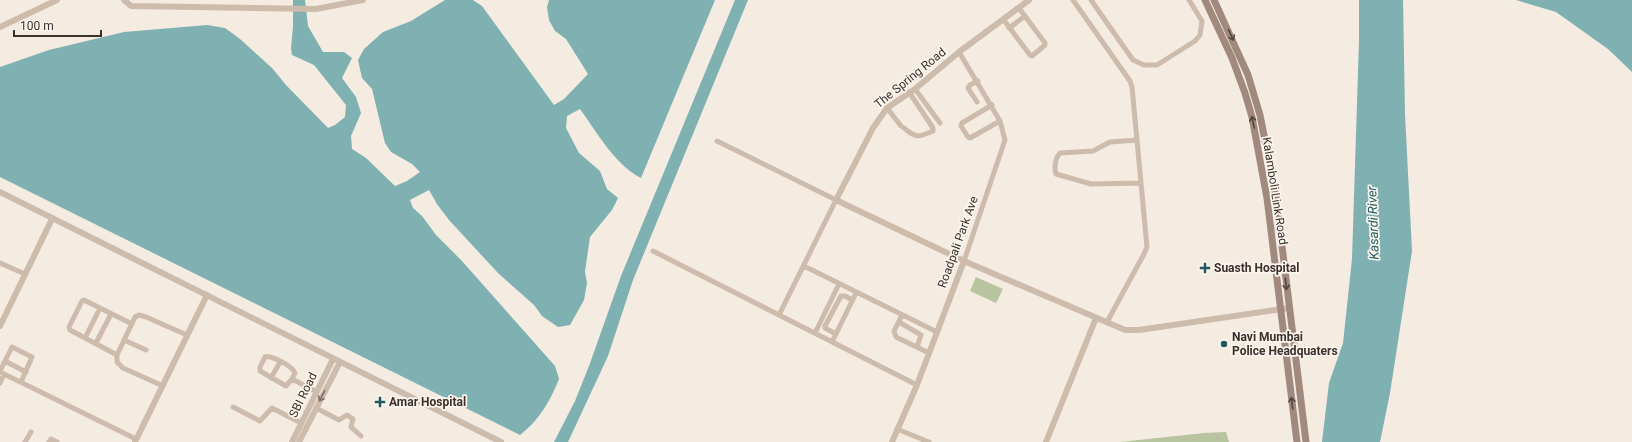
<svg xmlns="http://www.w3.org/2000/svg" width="1632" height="442" viewBox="0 0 1632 442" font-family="Roboto,sans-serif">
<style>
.pitch{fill:#b8c4a0}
.water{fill:#7fb0b2}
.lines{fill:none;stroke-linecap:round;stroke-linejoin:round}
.minor{stroke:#cdbbac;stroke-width:5}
.tertiary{stroke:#cdbbac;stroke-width:6}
.secondary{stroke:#a18a7d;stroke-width:7}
.oneway{stroke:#544640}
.oneway2{stroke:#7d6f65}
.poi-dot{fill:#1f5a5e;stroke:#fbf5ee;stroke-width:1.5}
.labels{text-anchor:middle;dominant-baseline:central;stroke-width:3.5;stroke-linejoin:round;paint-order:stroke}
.street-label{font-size:12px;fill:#3b302b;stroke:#fbf5ee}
.poi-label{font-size:12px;font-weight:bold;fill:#3b302b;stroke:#fbf5ee;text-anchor:start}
.water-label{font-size:13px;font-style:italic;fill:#1f5a5e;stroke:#fbf5ee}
</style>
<rect width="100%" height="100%" fill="#f4ebe1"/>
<path class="pitch" d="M976,277L1003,289L996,303L970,291Z
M1226,432L1229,442H1120L1204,433Z"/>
<path class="water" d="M293,0H305L308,26L323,52H344L352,58L342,78L356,97L361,113L351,136L352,149L366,158L395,186L407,181L420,172L412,164L391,152L385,143L372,89L362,78L358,60L364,49L383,32L411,21L445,0H473L482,6L554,105L564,99L588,74L566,39L555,31L549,20L547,7L549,0H715L641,178C614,164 597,132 580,109L567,116L566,128L579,153L600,171L607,189L618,198L612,210L590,237L585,272L587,283L584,300L570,325L558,327L542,316L534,305L498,273L449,220L437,204L429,190L410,200L413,208L422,216L436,235L462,261L555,366L559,379C549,403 540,419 520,435L0,177V67L49,50L124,32L207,25L225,28L240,39L272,68L286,85L328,128L335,125L345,117L346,105L314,65L292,55L291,48L293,27Z
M735,0H748L633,280L608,356L568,442H554L575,401L589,366L621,276Z
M1359,0H1403L1405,114L1412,251L1390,393L1380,442H1322L1329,383L1343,343L1352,259L1359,41Z
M1516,0H1632V72L1608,49L1556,12Z"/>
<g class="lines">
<path class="minor" d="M1073,0L1130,81L1132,87L1147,247L1144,254L1107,322
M1091,0L1133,60L1144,65H1157L1195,41L1200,35L1202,21L1189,0
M1003,19L1030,55L1032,56L1045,45V43L1019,8
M1009,28L1025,16
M959,52L1000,121L1005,140L964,261
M915,89L940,123
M977,102L968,88L970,85L978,81
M992,105L962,123L961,126L968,137L970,138L1000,121
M887,108L901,126
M904,128C917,139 918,137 933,131V128L909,92
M1137,140L1110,142L1093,151L1060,153C1055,158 1054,168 1056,174L1091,184L1141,183
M717,141L836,200L779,315
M653,251L917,385
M0,263L25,274
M804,266L937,332
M902,315L894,331L896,337L929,353
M899,322L921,335L917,347
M815,333L839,284
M836,334L825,328V326L841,296H845L852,300
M85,338L100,308
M124,340L146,350
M832,342L856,293
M96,343L111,314
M117,355L70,330L69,327L82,301L84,300L132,324
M5,361L26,372
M0,371L12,347L32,357L21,382
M0,372L136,439
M271,378L280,362
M292,379L295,373C292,366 272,355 265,357L260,367V371L286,386L292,379L317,392
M0,383L4,374
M163,386L123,368L117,362V355L135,317L139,315L146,317L187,335
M233,407L260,421L272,408L301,423
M316,408L339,420L347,415L353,419L351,427L361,436
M897,429L929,442
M25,442L31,432
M49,442L51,439L57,442"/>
<path class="tertiary" d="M124,0L131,6L316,9L363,0
M1029,0L959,52L915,89L887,108L873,128L836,200L964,261L1125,330H1139L1289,308
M0,27L57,0
M0,192L501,442
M0,326L52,219
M135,442L207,295
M292,442L333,359
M299,442L340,362
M892,442L917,385L964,261
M1046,442L1096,318"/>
<path class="secondary" d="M1205,0L1232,58L1245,93L1252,117L1267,198L1297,442
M1214,0L1248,75L1260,115L1276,197L1306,442"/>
</g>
<defs><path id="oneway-shaft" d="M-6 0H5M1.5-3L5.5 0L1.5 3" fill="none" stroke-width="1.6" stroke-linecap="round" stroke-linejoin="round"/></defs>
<g class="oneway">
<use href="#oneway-shaft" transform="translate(1231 35) rotate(65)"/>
<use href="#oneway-shaft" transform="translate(1253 122) rotate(-102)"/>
<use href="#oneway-shaft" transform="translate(1286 284) rotate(83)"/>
<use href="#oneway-shaft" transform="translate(1292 403) rotate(-97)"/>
</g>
<use class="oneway2" href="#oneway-shaft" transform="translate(322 396) rotate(117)"/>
<g class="poi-dot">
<path d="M1203 262h4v4h4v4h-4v4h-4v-4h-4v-4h4z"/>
<circle cx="1224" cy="344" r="4"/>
<path d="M378 396h4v4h4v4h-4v4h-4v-4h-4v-4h4z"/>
</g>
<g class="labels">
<g class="street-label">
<text transform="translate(910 78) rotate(-39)">The Spring Road</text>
<text transform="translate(1275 191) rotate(81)">Kalamboli Link Road</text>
<text transform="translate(958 242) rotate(-70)">Roadpali Park Ave</text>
<text transform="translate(303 395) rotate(-64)">SBI Road</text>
</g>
<g class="poi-label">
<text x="1214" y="268">Suasth Hospital</text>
<text x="1232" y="337">Navi Mumbai<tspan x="1232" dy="14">Police Headquaters</tspan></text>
<text x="389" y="402">Amar Hospital</text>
</g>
<g class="water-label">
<text transform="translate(1373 223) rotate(-92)">Kasardi River</text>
</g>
</g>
<path d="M14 30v6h87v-6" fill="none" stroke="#3b302b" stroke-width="2"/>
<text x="20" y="30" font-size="12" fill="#3b302b" stroke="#fbf5ee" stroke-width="3" paint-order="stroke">100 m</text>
</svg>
